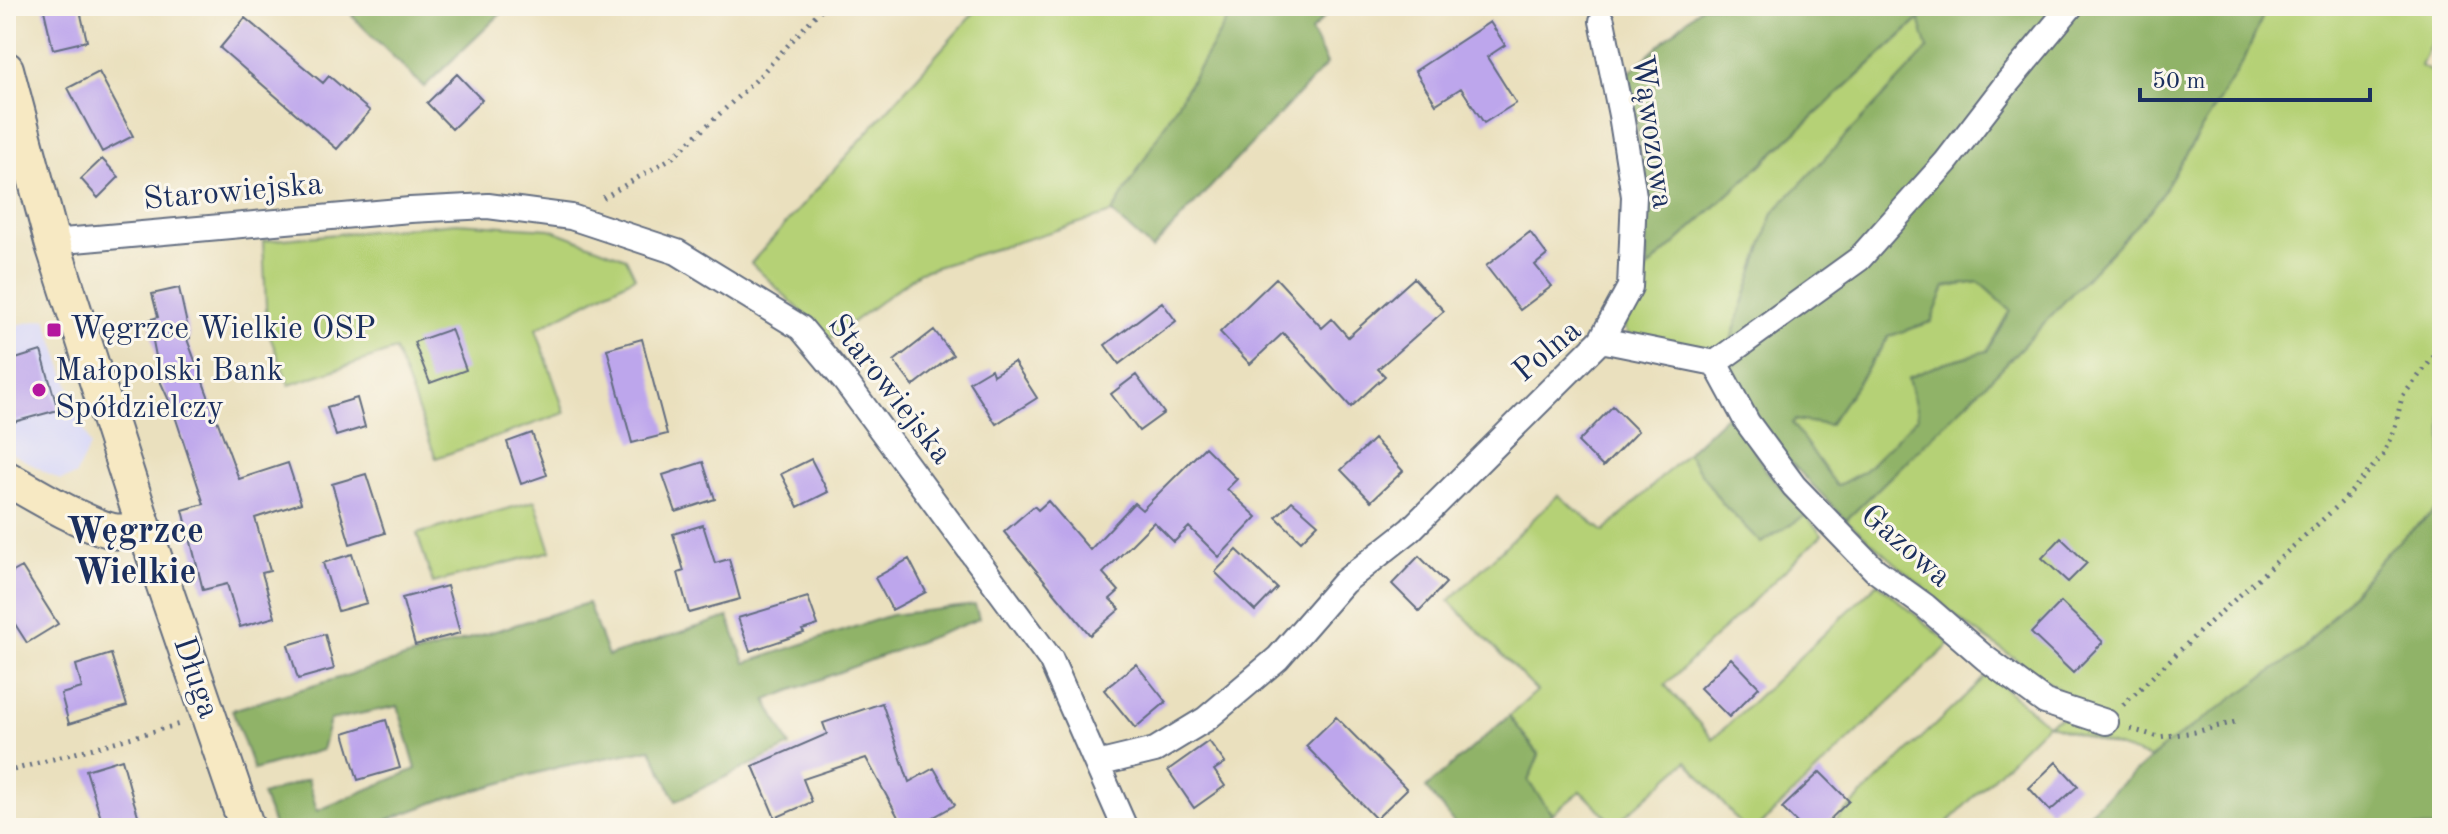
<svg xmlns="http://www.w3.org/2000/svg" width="2448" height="834" viewBox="0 0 2448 834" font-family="'Old Standard TT',serif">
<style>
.built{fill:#d7d7f8}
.green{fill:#b5d176;stroke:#68806a;stroke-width:2}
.forest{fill:#90b367;stroke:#567162;stroke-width:2;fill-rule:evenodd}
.building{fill:#bda6ec}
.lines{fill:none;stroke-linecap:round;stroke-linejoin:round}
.street-casing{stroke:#636d80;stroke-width:28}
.secondary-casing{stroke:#636d80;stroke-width:38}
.path{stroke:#636d80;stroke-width:5;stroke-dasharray:2 6;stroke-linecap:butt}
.street{stroke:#fff;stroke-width:24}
.secondary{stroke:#f7e9c3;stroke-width:34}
.poi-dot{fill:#b5179e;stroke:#fbf7ec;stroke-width:3}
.labels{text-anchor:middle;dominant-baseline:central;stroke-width:6;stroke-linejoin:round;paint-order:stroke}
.street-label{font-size:32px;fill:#1b2f5e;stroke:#fbf7ec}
.poi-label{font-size:32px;fill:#1b2f5e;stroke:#fbf7ec;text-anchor:start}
.quarter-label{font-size:36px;font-weight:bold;fill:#1b2f5e;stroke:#fbf7ec}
</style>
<rect width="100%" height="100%" fill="#fbf7ec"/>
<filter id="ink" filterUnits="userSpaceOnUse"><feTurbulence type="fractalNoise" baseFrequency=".0125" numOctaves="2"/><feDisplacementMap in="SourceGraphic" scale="16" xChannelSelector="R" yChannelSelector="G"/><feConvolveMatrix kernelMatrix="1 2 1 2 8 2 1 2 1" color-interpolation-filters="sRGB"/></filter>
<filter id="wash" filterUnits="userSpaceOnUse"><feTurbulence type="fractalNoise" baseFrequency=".006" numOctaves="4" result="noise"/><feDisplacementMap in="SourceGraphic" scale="32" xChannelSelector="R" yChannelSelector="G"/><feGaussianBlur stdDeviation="1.8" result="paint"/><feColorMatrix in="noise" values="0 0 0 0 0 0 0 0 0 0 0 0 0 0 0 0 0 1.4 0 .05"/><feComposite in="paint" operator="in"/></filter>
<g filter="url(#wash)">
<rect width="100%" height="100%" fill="#eae0be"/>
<path class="built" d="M46,319L90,446L75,476L60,480L6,450V327Z"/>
<path class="green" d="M980,6H1236L1112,213L920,272L830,339L751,263Z
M2267,6H2442V18L2421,66L2442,78V505L2390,549L2304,649L2150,758L2047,724L1946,824L1950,828H1828L1988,674L2047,724L2084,707L1964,623L1846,520L1998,372L2154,206L2244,60Z
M1920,19L1929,49L1773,213L1725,358L1633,340L1624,327L1647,269Z
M456,223L550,229L626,258L635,277L536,329L565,413L436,458L395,350L289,385L267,329L263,241Z
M1979,282L2011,310L1987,351L1943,363L1908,378L1919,417L1863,472L1837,486L1791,423L1795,420L1829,425L1890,336L1931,322L1945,287Z
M1687,453L1722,503L1761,543L1806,515L1822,535L1665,685L1713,739L1878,583L1950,644L1757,828H1744L1687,761L1615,825L1581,791L1552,814L1528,781L1539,754L1509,716L1537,691L1449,601L1558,495L1604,532Z
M535,501L551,551L433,583L417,534Z"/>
<path class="forest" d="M362,6H509L424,87L352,16Z
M1236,6H1335L1311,31L1327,64L1152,249L1112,213Z
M1702,6H2267L2244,60L2154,206L1998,372L1846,520L1772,443L1725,358L1773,213L1928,49L1919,19L1647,269L1643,168L1629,73ZM1979,282L2010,310L1987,351L1943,363L1908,378L1918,417L1863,472L1837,486L1792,423L1795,420L1829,425L1889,336L1931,322L1945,287Z
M1730,412L1765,469L1806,515L1761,543L1722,503L1687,453Z
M2442,505V828H2071L2165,746L2304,649L2390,549Z
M588,603L608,656L728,617L745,663L891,615L975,605L979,619L766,700L790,746L676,801L651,749L559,767L444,799L365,828H275L262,795L308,779L317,811L416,769L398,706L330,720L322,750L254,770L232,710Z
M1509,716L1539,755L1528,781L1552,814L1535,828H1458L1426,788Z"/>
<g id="blocks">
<path class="building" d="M43,6H79L87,41L53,49Z
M245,18L323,83L329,76L370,111L337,149L220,48Z
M1490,22L1505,45L1487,57L1516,103L1484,123L1461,88L1436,104L1415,71Z
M99,72L133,136L102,152L68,88Z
M457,74L482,100L452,129L427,103Z
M102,159L119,177L98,198L81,179Z
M1530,232L1547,255L1535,265L1552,286L1520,310L1486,266Z
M1276,278L1322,328L1332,319L1348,337L1414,278L1444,311L1378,369L1385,376L1351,407L1283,333L1250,364L1220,332Z
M179,288L190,338L187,339L239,479L288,463L301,503L255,518L270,571L262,573L275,617L240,627L227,584L203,590L183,510L204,504L172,407L161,383L149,320L158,317L152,294Z
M1162,302L1176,321L1119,364L1105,345Z
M451,329L466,370L430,383L414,342Z
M934,330L953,355L913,386L894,361Z
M642,339L667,434L632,443L607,349Z
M41,351L58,410L10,423L6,410V362Z
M1014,362L1037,398L996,424L969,382L991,369L993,375Z
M1136,375L1164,413L1139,431L1111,394Z
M357,398L365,427L336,436L327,407Z
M1613,406L1638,431L1603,467L1578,442Z
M532,433L547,475L521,484L507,442Z
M1374,439L1403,471L1371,501L1341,470Z
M1205,447L1237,479L1227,489L1257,517L1219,557L1189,527L1174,542L1154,522L1103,573L1119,591L1110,599L1120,609L1090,635L1004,532L1034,506L1038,510L1048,501L1090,550L1134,503L1142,510Z
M811,459L828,492L798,507L781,474Z
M703,462L715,499L676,512L663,475Z
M366,474L385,533L350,544L332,484Z
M1292,501L1318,524L1301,541L1276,517Z
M703,525L715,563L729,559L740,599L689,613L678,573L684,571L673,534Z
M2061,538L2087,563L2068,582L2042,558Z
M1237,550L1277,588L1255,611L1215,572Z
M352,554L367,603L338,611L323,563Z
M1419,556L1446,583L1419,611L1392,584Z
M909,559L926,592L892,610L875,578Z
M22,567L58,624L27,643L6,610V576Z
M447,586L460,633L415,645L402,598Z
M808,597L818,625L802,630L804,633L750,651L738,618Z
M2061,602L2103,642L2073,673L2031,633Z
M325,634L334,669L298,679L288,645Z
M111,654L127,706L69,724L61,694L82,688L76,665Z
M1731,658L1759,687L1729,717L1700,688Z
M1136,664L1166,702L1135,728L1104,690Z
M882,703L909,782L934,768L955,805L927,821L930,828H904L866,758L803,779L812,802L775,818L753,766L827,734L823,723Z
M1336,717L1407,789L1376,819L1306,746Z
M386,720L400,768L358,780L344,733Z
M1209,741L1225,763L1214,770L1225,786L1194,808L1168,770Z
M122,759L133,799L142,828H104L86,770Z
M2056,762L2078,786L2050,811L2029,788Z
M1820,772L1849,801L1821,828H1802L1782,808Z"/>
</g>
</g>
<g filter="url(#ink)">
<use href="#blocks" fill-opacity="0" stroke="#636d80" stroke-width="2"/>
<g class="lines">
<defs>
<path id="street" d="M52,242L410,210L488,206L571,217L677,252L801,328L845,381L1051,660L1125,828
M1601,340L1715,363L1859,259L1946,162L2003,88L2071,6
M1715,363L1747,422L1794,486L1875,570L1925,606L1985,658L2045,702L2106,722
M1097,764L1155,750L1206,719L1278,658L1344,582L1410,530L1601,340L1630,287L1634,196L1621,115L1602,21"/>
<path id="secondary" d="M6,69L52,242L144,527L247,828
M6,478C33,493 85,525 113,531C124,533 134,530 144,527"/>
</defs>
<use href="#street" class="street-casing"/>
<use href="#secondary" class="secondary-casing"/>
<path class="path" d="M603,198L673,157L755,81L824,6
M2123,705L2196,635L2343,501L2383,455L2395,427L2402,397L2442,346
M2131,729L2159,737L2195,732L2235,722
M6,772L180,724"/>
<use href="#street" class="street"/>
<use href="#secondary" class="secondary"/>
</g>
</g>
<g class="poi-dot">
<rect x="46" y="322" width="16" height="16" rx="4"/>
<circle cx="39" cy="390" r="8"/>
</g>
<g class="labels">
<g class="street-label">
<text transform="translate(1651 132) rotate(82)">Wąwozowa</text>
<text transform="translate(233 193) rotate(-5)">Starowiejska</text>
<text transform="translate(1548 352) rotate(-40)">Polna</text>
<text transform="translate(889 390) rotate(52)">Starowiejska</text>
<text transform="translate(1905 547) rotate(41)">Gazowa</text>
<text transform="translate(195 678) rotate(71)">Długa</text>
</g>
<g class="poi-label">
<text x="70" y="330">Węgrzce Wielkie OSP</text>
<text x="55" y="372">Małopolski Bank<tspan x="55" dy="37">Spółdzielczy</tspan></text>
</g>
<g class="quarter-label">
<text x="135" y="533">Węgrzce<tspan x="135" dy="41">Wielkie</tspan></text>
</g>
</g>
<rect width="2448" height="834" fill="none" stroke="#fbf7ec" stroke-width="32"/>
<path d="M2140 88v12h230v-12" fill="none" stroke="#1b2f5e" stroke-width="4"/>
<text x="2152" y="88" font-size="24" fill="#1b2f5e" stroke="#fbf7ec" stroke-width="6" paint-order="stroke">50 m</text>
</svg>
